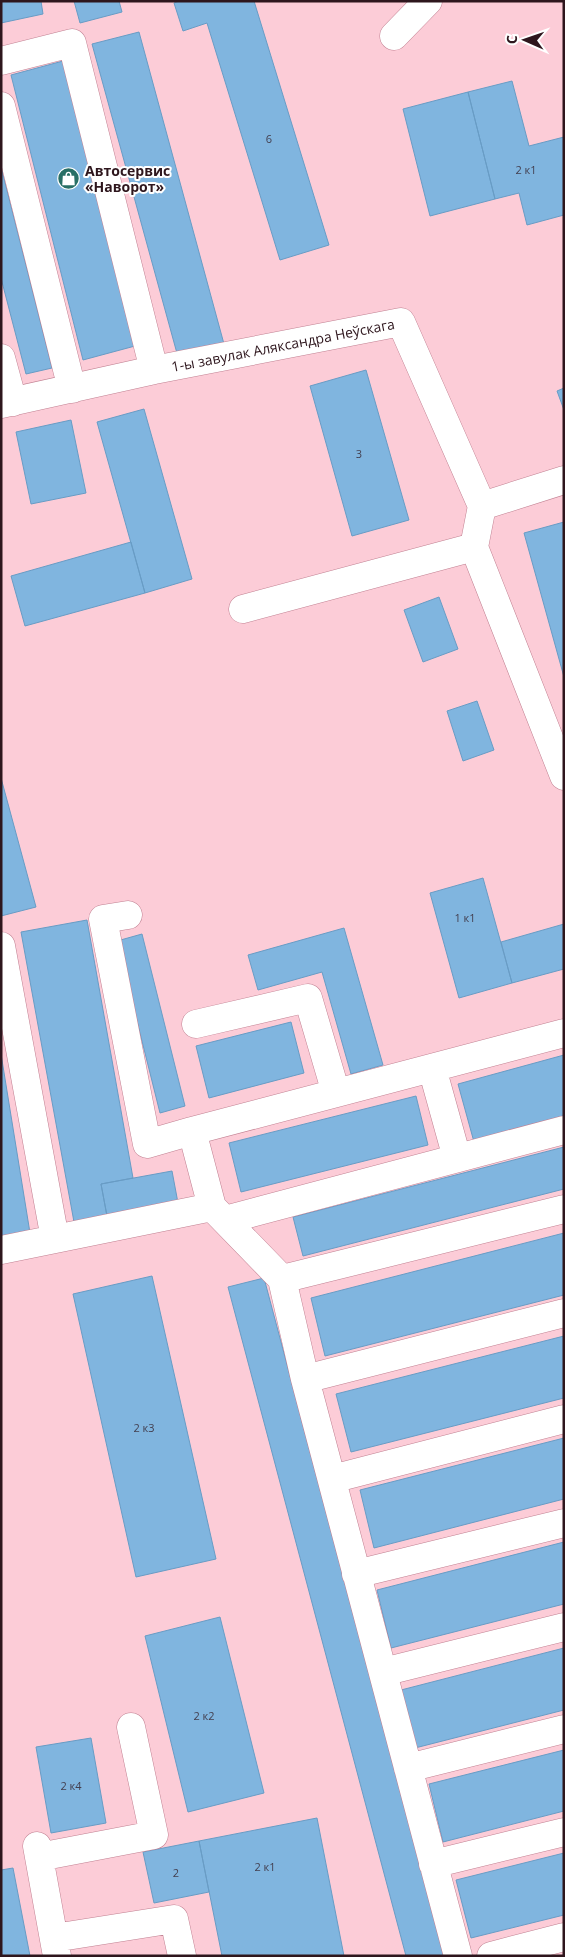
<svg xmlns="http://www.w3.org/2000/svg" width="565" height="1957" viewBox="0 0 565 1957" font-family="'Open Sans',sans-serif">
<style>
.built{fill:#fcccd7}
.building{fill:#80b5df;stroke:#689cc5}
.lines{fill:none;stroke-linecap:round;stroke-linejoin:round}
.minor-casing{stroke:#c18192;stroke-width:29}
.minor{stroke:#fff;stroke-width:28}
.labels{text-anchor:middle;dominant-baseline:central;stroke-width:4;stroke-linejoin:round;paint-order:stroke}
.number-label{font-size:11px;fill:#423e4e}
.poi-label{font-size:14px;font-weight:bold;fill:#2e161d;stroke:#fff;text-anchor:start}
.street-label{font-size:14px;fill:#2e161d;stroke:#fff}
</style>
<rect width="100%" height="100%" fill="#f9dce3"/>
<path class="built" d="M1,1H564V1956H1Z"/>
<path class="building" d="M1,1H41L43,14L1,23Z
M74,1H119L122,12L80,23Z
M179,1H254L329,245L280,260L207,23L183,31L174,3Z
M139,32L224,344L178,357L92,44Z
M63,61L135,346L83,360L11,75Z
M512,81L529,146L564,137V215L527,225L519,193L495,199L468,92Z
M468,92L495,199L430,216L403,109Z
M1,167L52,368L26,374L1,278Z
M366,370L409,520L352,536L310,386Z
M564,388V410L557,391Z
M144,409L192,579L145,593L97,422Z
M71,420L86,493L31,504L16,432Z
M564,522V677L524,533Z
M131,542L145,593L25,626L11,576Z
M439,597L458,649L423,662L404,610Z
M477,701L494,750L463,761L447,711Z
M1,778L36,907L1,916Z
M483,878L512,983L459,998L430,893Z
M87,920L133,1178L101,1184L107,1216L74,1222L21,932Z
M564,924V969L512,983L501,942Z
M344,928L383,1065L351,1074L322,972L258,990L248,955Z
M142,934L185,1106L160,1113L117,941Z
M291,1022L304,1073L209,1098L196,1046Z
M1,1054L30,1233L1,1237Z
M564,1055V1118L474,1142L458,1084Z
M416,1096L428,1145L241,1192L229,1143Z
M564,1147V1189L303,1256L293,1217Z
M172,1171L178,1203L107,1216L101,1184Z
M564,1233V1295L325,1356L311,1298Z
M152,1276L216,1559L136,1577L73,1294Z
M264,1278L444,1956H406L228,1287Z
M564,1336V1398L351,1452L336,1394Z
M564,1438V1499L374,1548L360,1490Z
M564,1542V1604L391,1648L377,1590Z
M220,1617L264,1793L188,1812L145,1636Z
M564,1648V1710L415,1748L401,1690Z
M91,1738L106,1823L51,1833L36,1747Z
M564,1750V1811L443,1842L429,1784Z
M317,1818L344,1956H222L199,1841Z
M199,1841L209,1892L154,1903L143,1852Z
M564,1853V1915L471,1938L456,1880Z
M13,1868L30,1956H1V1870Z"/>
<g class="lines">
<defs>
<path id="minor" d="M394,36L428,1
M1,61L72,43L154,370
M1,106L72,389
M1,358L13,402
M1,404L154,370L401,322L482,506L564,480
M482,506L474,547L564,776
M243,609L474,547
M128,915L103,919L147,1144L192,1131L212,1207L282,1279L305,1379L458,1956
M1,946L55,1239
M196,1024L308,998L336,1093
M432,1068L457,1158
M192,1131L564,1033
M225,1220L564,1130
M1,1250L212,1207
M282,1279L564,1209
M305,1379L564,1313
M332,1479L564,1419
M356,1574L564,1523
M383,1672L564,1627
M408,1768L564,1729
M37,1846L57,1956
M39,1857L154,1835L131,1727
M433,1864L564,1832
M54,1938L174,1919L182,1956
M491,1956L564,1937"/>
</defs>
<use href="#minor" class="minor-casing"/>
<use href="#minor" class="minor"/>
</g>
<defs>
<symbol id="shop-disc" viewBox="-11 -11 22 22"><circle r="9.5" fill="#286f65" stroke="#fff"/><path d="M-5-2.5h2.3a2.7 3.5 0 0 1 5.4 0H5L5.5 6h-11ZM-1.5-2.5h3a1.5 2.3 0 0 0-3 0Z" fill="#fff"/></symbol>
</defs>
<g fill-rule="evenodd">
<use href="#shop-disc" x="56" y="166" width="25" height="25"/>
</g>
<g class="labels">
<g class="number-label">
<text x="269" y="138">6</text>
<text x="526" y="169">2 к1</text>
<text x="359" y="453">3</text>
<text x="465" y="917">1 к1</text>
<text x="144" y="1427">2 к3</text>
<text x="204" y="1715">2 к2</text>
<text x="71" y="1785">2 к4</text>
<text x="265" y="1866">2 к1</text>
<text x="176" y="1872">2</text>
</g>
<g class="poi-label">
<text x="85" y="170">Автосервис<tspan x="85" dy="16">«Наворот»</tspan></text>
</g>
<g class="street-label">
<text transform="translate(283 345) rotate(-11)">1-ы завулак Аляксандра Неўскага</text>
</g>
</g>
<rect width="565" height="1957" fill="none" stroke="#2e161d" stroke-width="5"/>
<g transform="translate(525 40) rotate(272)" stroke="#ffffff" stroke-width="4" paint-order="stroke">
<path d="M0-4L9 19L0 12L-9 19Z" fill="#2e161d"/>
<text y="-8" font-size="14" font-weight="bold" text-anchor="middle" fill="#2e161d">С</text>
</g>
</svg>
